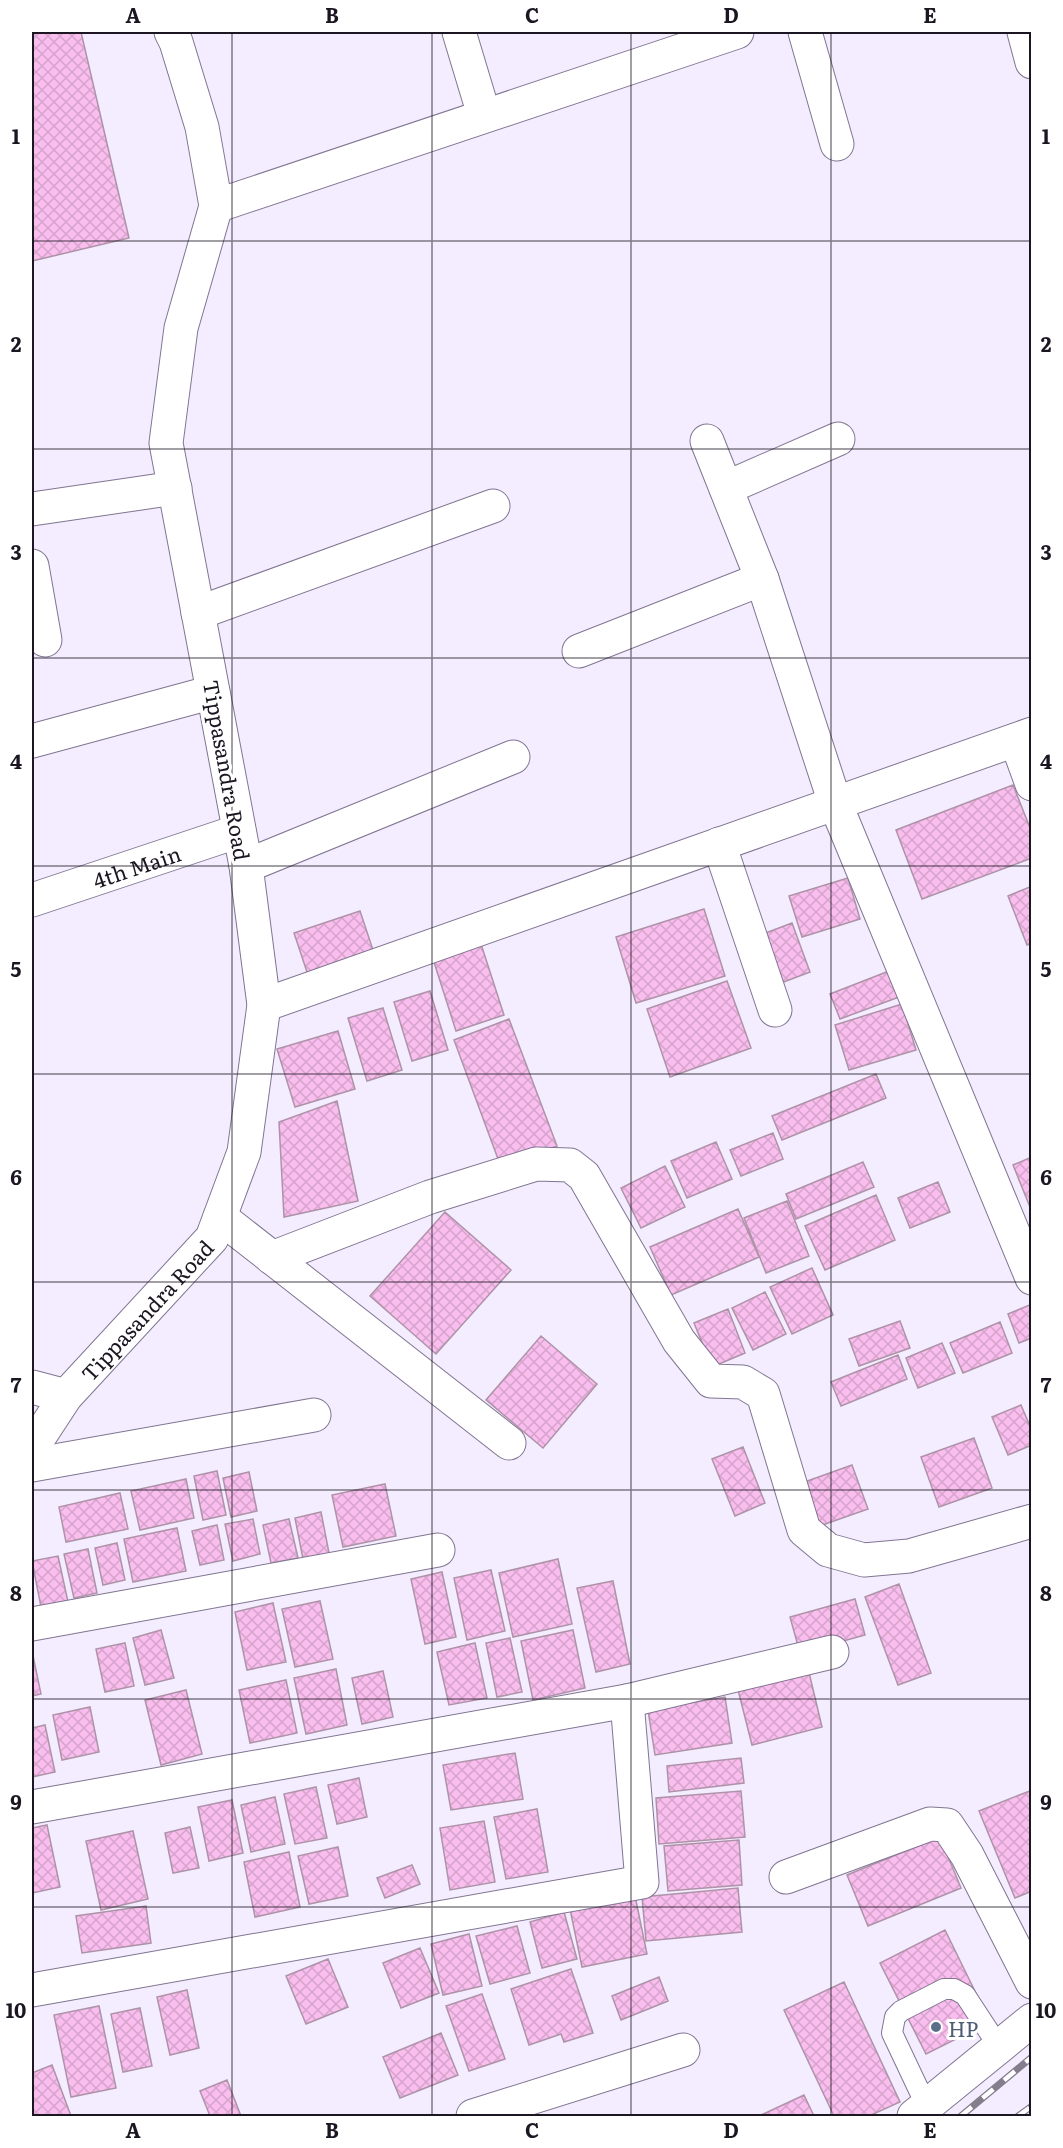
<svg xmlns="http://www.w3.org/2000/svg" width="1063" height="2148" viewBox="0 0 1063 2148" font-family="Literata,serif">
<style>
.building{fill:url(#building-cross-hatch);stroke:#ae93a8;stroke-width:1.5}
.lines{fill:none;stroke-linecap:round;stroke-linejoin:round}
.service-casing{stroke:#817591;stroke-width:22}
.minor-casing{stroke:#817591;stroke-width:35}
.tertiary-casing{stroke:#817591;stroke-width:35}
.trunk-casing{stroke:#817591;stroke-width:35}
.service{stroke:#fff;stroke-width:20}
.minor{stroke:#fff;stroke-width:33}
.tertiary{stroke:#fff;stroke-width:33}
.trunk{stroke:#fff;stroke-width:33}
.rail-casing{stroke:#847d8c;stroke-width:7}
.rail{stroke:#fff;stroke-width:4.5;stroke-dasharray:14;stroke-linecap:butt}
.grid{fill:none;stroke:#1b1621;stroke-width:1.5;stroke-opacity:0.55}
.service-dot{fill:#5c6f8a;stroke:#fff;stroke-width:2}
.labels{text-anchor:middle;dominant-baseline:central;stroke-width:6;stroke-linejoin:round;paint-order:stroke}
.street-label{font-size:21px;fill:#1b1621;stroke:#fff}
.service-label{font-size:21px;fill:#4e5e75;stroke:#fff;text-anchor:start}
.neatline{fill:none;stroke:#1b1621;stroke-width:2}
.grid-label{font-size:20px;text-anchor:middle;font-weight:bold;fill:#1b1621}
</style>
<defs>
<pattern id="building-cross-hatch" width="8" height="8" patternUnits="userSpaceOnUse" patternTransform="scale(1.5)"><rect width="8" height="8" fill="#fabeee"/><path d="M0 0l8 8M0 8l8-8" fill="none" stroke="#d6a3cc"/></pattern>
</defs>
<rect width="100%" height="100%" fill="#f4ecff"/>
<path class="building" d="M32,32H81L129,238L32,261Z
M1013,785L1032,833V858L922,899L896,830Z
M848,878L860,919L802,937L789,896Z
M1032,886V943L1027,945L1008,896Z
M704,909L725,976L636,1003L616,937Z
M360,911L376,959L310,981L294,933Z
M792,923L810,972L781,983L763,934Z
M481,944L504,1015L456,1031L433,959Z
M889,971L899,997L840,1019L830,994Z
M727,981L751,1048L670,1077L647,1009Z
M430,991L448,1050L412,1061L394,1002Z
M902,1004L916,1050L849,1070L835,1025Z
M383,1008L402,1070L367,1081L348,1018Z
M509,1019L557,1146L501,1167L454,1040Z
M338,1031L355,1089L295,1107L277,1049Z
M876,1074L886,1098L782,1140L772,1116Z
M337,1101L358,1201L284,1217L279,1122Z
M773,1133L783,1159L741,1176L730,1150Z
M716,1142L732,1179L687,1198L671,1161Z
M1032,1157V1212L1013,1165Z
M863,1162L874,1187L796,1219L786,1194Z
M665,1166L685,1207L641,1228L621,1188Z
M938,1182L950,1212L910,1228L898,1198Z
M876,1195L895,1240L825,1270L805,1226Z
M787,1201L809,1256L766,1273L744,1218Z
M738,1209L759,1257L671,1295L650,1247Z
M445,1212L511,1270L436,1354L370,1296Z
M812,1268L833,1315L792,1334L770,1287Z
M765,1292L786,1334L753,1350L732,1308Z
M1032,1304V1338L1019,1343L1008,1314Z
M728,1309L745,1353L712,1367L694,1323Z
M900,1321L910,1348L859,1366L849,1339Z
M1000,1322L1012,1353L963,1373L950,1343Z
M541,1336L597,1384L543,1448L486,1400Z
M942,1343L955,1373L918,1388L906,1358Z
M898,1355L907,1379L841,1406L831,1382Z
M1021,1405L1032,1431V1445L1008,1455L992,1417Z
M974,1438L992,1488L939,1507L921,1457Z
M743,1447L765,1503L735,1516L712,1459Z
M852,1465L868,1509L814,1528L799,1484Z
M217,1471L226,1515L203,1520L194,1476Z
M249,1472L257,1511L231,1517L223,1478Z
M186,1479L194,1518L140,1530L131,1491Z
M385,1484L396,1536L343,1547L332,1495Z
M120,1493L128,1529L66,1542L59,1507Z
M321,1512L330,1558L304,1564L295,1518Z
M253,1519L260,1554L233,1561L225,1524Z
M289,1519L298,1558L271,1563L263,1525Z
M217,1525L224,1560L200,1565L192,1531Z
M177,1528L186,1571L133,1582L124,1539Z
M117,1543L125,1580L103,1585L95,1548Z
M88,1549L97,1593L74,1598L64,1554Z
M58,1556L68,1602L41,1607L32,1561Z
M558,1559L572,1624L513,1637L499,1573Z
M491,1570L505,1631L467,1640L454,1578Z
M442,1572L456,1637L425,1644L411,1579Z
M613,1581L630,1664L596,1672L577,1588Z
M899,1584L931,1673L898,1685L865,1597Z
M855,1599L865,1635L800,1653L790,1617Z
M320,1601L333,1659L295,1667L282,1609Z
M273,1603L286,1662L247,1670L235,1612Z
M161,1630L174,1678L145,1685L133,1638Z
M573,1630L585,1688L533,1700L521,1641Z
M510,1638L522,1692L497,1697L486,1643Z
M125,1643L134,1686L105,1692L96,1649Z
M475,1643L487,1698L449,1705L437,1652Z
M32,1651L41,1694L32,1696Z
M807,1664L822,1727L752,1745L736,1682Z
M336,1669L347,1725L306,1734L294,1678Z
M383,1671L393,1717L362,1724L352,1678Z
M286,1680L297,1733L250,1743L239,1690Z
M186,1690L202,1754L161,1765L145,1700Z
M725,1697L732,1743L655,1755L648,1710Z
M90,1707L99,1752L62,1760L53,1715Z
M45,1725L55,1772L32,1777V1728Z
M515,1753L523,1799L451,1810L443,1765Z
M741,1758L744,1783L669,1792L667,1766Z
M359,1778L367,1817L337,1824L328,1785Z
M316,1787L327,1838L295,1844L284,1794Z
M1032,1790V1891L1015,1898L979,1811Z
M741,1791L745,1837L659,1844L656,1798Z
M275,1797L285,1844L251,1852L241,1805Z
M232,1800L243,1853L209,1861L198,1807Z
M537,1809L548,1872L506,1879L494,1817Z
M484,1821L495,1882L450,1890L440,1828Z
M47,1825L60,1887L32,1893V1828Z
M190,1827L199,1868L173,1873L165,1833Z
M133,1831L148,1899L101,1910L86,1841Z
M940,1837L961,1888L868,1926L847,1875Z
M739,1840L742,1885L668,1891L664,1846Z
M338,1847L348,1896L309,1904L298,1856Z
M289,1852L300,1907L255,1917L244,1862Z
M412,1865L420,1884L385,1898L377,1878Z
M738,1888L742,1932L646,1941L642,1897Z
M635,1896L647,1954L582,1967L570,1909Z
M146,1906L151,1943L82,1953L76,1916Z
M564,1912L577,1959L542,1968L530,1922Z
M517,1926L530,1973L490,1984L476,1936Z
M945,1930L990,2022L926,2054L880,1963Z
M469,1934L482,1986L443,1995L431,1944Z
M420,1948L439,1993L401,2008L383,1963Z
M328,1959L348,2007L306,2024L286,1976Z
M571,1969L593,2033L564,2042L561,2034L529,2045L511,1989Z
M659,1977L668,2001L621,2020L612,1996Z
M844,1982L900,2102L869,2116H834L784,2010Z
M187,1990L199,2048L170,2055L157,1997Z
M482,1994L505,2059L469,2071L446,2006Z
M99,2006L116,2088L71,2097L54,2015Z
M140,2008L152,2066L123,2072L111,2014Z
M441,2033L458,2075L400,2098L383,2057Z
M52,2065L71,2116H32V2073Z
M227,2080L241,2116H210L200,2091Z
M804,2095L814,2116H759Z"/>
<g class="lines">
<defs>
<path id="service" d="M926,2105L892,2033L895,2017L901,2011L944,1989H954L965,1995L999,2047"/>
<g id="minor">
<path d="M459,32L484,115"/>
<path d="M805,32L837,144"/>
<path d="M1024,32L1032,62"/>
<path d="M216,206L737,32"/>
<path d="M707,441L762,579L835,803L1032,1278"/>
<path d="M726,488L838,439"/>
<path d="M32,509L175,488"/>
<path d="M32,566L45,640"/>
<path d="M198,613L493,506"/>
<path d="M579,651L762,579"/>
<path d="M1016,740L1032,784"/>
<path d="M32,741L213,692"/>
<path d="M719,844L775,1010"/>
<path d="M246,866L513,757"/>
<path id="s1" d="M32,900L239,831"/>
<path d="M220,1217L509,1443"/>
<path d="M272,1258L430,1197L536,1164L570,1165L584,1176L679,1341L711,1381L743,1382L763,1394L804,1530L828,1550L864,1560L909,1556L1032,1521"/>
<path d="M32,1387L66,1396"/>
<path d="M32,1465L314,1415"/>
<path d="M32,1624L438,1550"/>
<path d="M32,1807L627,1701L832,1652"/>
<path d="M786,1877L930,1824L947,1825L967,1855L1032,1982"/>
<path d="M32,1990L642,1882L627,1701"/>
<path d="M473,2116L683,2050"/>
</g>
<g id="tertiary">
<path d="M264,1005L1032,734"/>
<path id="s2" d="M32,1448L66,1396L212,1238L244,1152L264,1005L246,866L166,443L181,328L216,206L202,127L176,42L171,32"/>
</g>
<path id="trunk" d="M914,2116L1032,2020"/>
</defs>
<use href="#service" class="service-casing"/>
<use href="#minor" class="minor-casing"/>
<use href="#tertiary" class="tertiary-casing"/>
<use href="#trunk" class="trunk-casing"/>
<use href="#service" class="service"/>
<use href="#minor" class="minor"/>
<use href="#tertiary" class="tertiary"/>
<use href="#trunk" class="trunk"/>
<defs>
<path id="rail" d="M961,2116L1032,2057
M1018,2116L1032,2106"/>
</defs>
<use href="#rail" class="rail-casing"/>
<use href="#rail" class="rail"/>
</g>
<path class="grid" d="M232,32V2116M432,32V2116M631,32V2116M831,32V2116M32,241H1032M32,449H1032M32,658H1032M32,866H1032M32,1074H1032M32,1282H1032M32,1490H1032M32,1699H1032M32,1907H1032"/>
<circle class="service-dot" cx="936" cy="2027" r="6"/>
<g class="labels">
<g class="street-label">
<text transform="translate(228 770) rotate(80)">Tippasandra Road</text>
<text stroke="none"><textPath href="#s1" startOffset="110">4th Main</textPath></text>
<text stroke="none"><textPath href="#s2" startOffset="180">Tippasandra Road</textPath></text>
</g>
<g class="service-label">
<text x="948" y="2027">HP</text>
</g>
</g>
<rect width="1063" height="2148" fill="none" stroke="#ffffff" stroke-width="66"/>
<rect x="33" y="33" width="997" height="2082" class="neatline"/>
<g class="grid-label">
<text x="133" y="23">A</text>
<text x="332" y="23">B</text>
<text x="532" y="23">C</text>
<text x="731" y="23">D</text>
<text x="930" y="23">E</text>
<text x="16" y="144">1</text>
<text x="1046" y="144">1</text>
<text x="16" y="352">2</text>
<text x="1046" y="352">2</text>
<text x="16" y="560">3</text>
<text x="1046" y="560">3</text>
<text x="16" y="769">4</text>
<text x="1046" y="769">4</text>
<text x="16" y="977">5</text>
<text x="1046" y="977">5</text>
<text x="16" y="1185">6</text>
<text x="1046" y="1185">6</text>
<text x="16" y="1393">7</text>
<text x="1046" y="1393">7</text>
<text x="16" y="1601">8</text>
<text x="1046" y="1601">8</text>
<text x="16" y="1810">9</text>
<text x="1046" y="1810">9</text>
<text x="16" y="2018">10</text>
<text x="1046" y="2018">10</text>
<text x="133" y="2138">A</text>
<text x="332" y="2138">B</text>
<text x="532" y="2138">C</text>
<text x="731" y="2138">D</text>
<text x="930" y="2138">E</text>
</g>
</svg>
